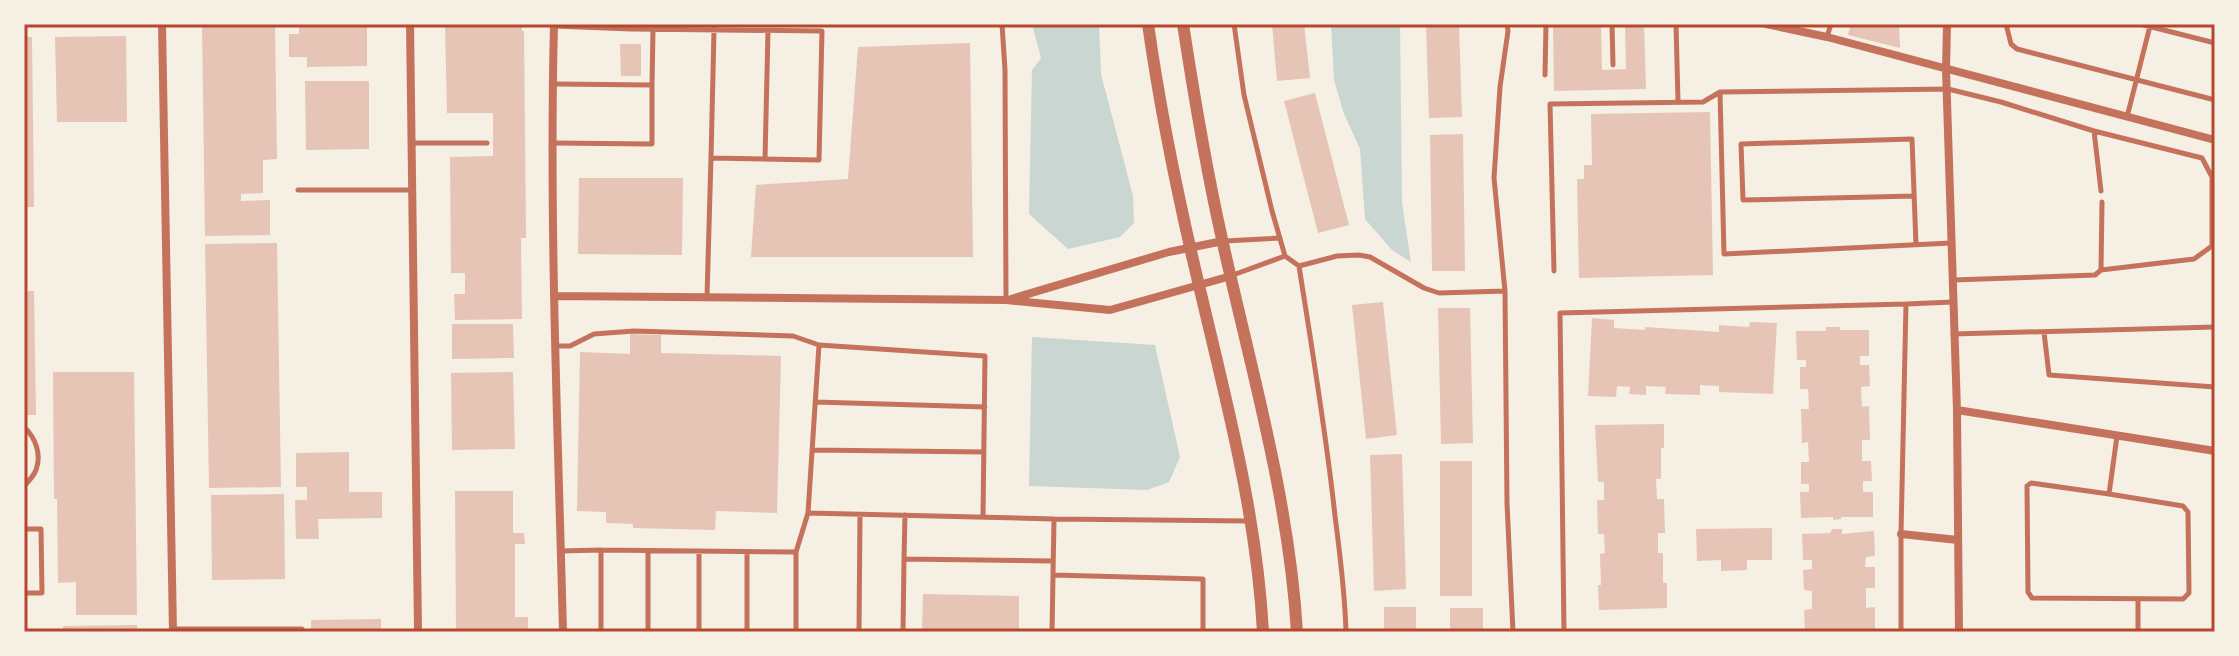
<svg xmlns="http://www.w3.org/2000/svg" width="2239" height="656" viewBox="0 0 2239 656" font-family="'Varela Round',sans-serif">
<style>
.water{fill:#c9d6d2}
.building{fill:#e6c5b7}
.lines{fill:none;stroke-linecap:round;stroke-linejoin:round}
.service{stroke:#c5725c;stroke-width:5}
.minor{stroke:#c5725c;stroke-width:8}
.tertiary{stroke:#c5725c;stroke-width:12}
.neatline{fill:none;stroke:#b5482f;stroke-width:3}
</style>
<rect width="100%" height="100%" fill="#f6efe4"/>
<path class="water" d="M1032,24H1099L1101,74L1133,196L1134,223L1120,237L1068,249L1029,214L1032,70L1041,58Z
M1331,24H1400L1402,203L1411,262L1392,250L1365,219L1360,149L1344,114L1334,80Z
M1032,337L1155,345L1180,457L1169,482L1147,490L1029,486Z"/>
<path class="building" d="M202,24H275L277,159L263,160V193L241,194V201L270,200V235L205,236Z
M299,24H367V66L307,67V57H289V34H299Z
M445,24H522V31H524L526,238H521L522,319L455,320L454,294H465V273H451L450,157L493,156V113H447Z
M1272,24H1304L1310,78L1277,81Z
M1426,24H1459L1462,117L1429,118Z
M1553,24H1601L1602,70L1626,69L1625,24H1644L1646,89L1554,91Z
M1851,24H1899L1900,48L1848,35Z
M126,36L127,122H57L55,37Z
M24,37H32L34,207H24Z
M970,43L973,257H751L756,185L848,179L858,47Z
M620,44H641V76H621Z
M305,81H369V149L306,150Z
M1315,93L1349,225L1318,233L1284,101Z
M1710,112L1713,275L1579,278L1577,179H1584V165H1592L1591,114Z
M1463,134L1465,271H1432L1430,135Z
M579,178H683L682,255L578,254Z
M277,243L281,487L209,488L205,244Z
M24,291H34L36,415H24Z
M1383,302L1397,435L1366,439L1352,305Z
M1438,308H1470L1473,443L1441,444Z
M1592,318L1614,320V328L1645,330V327L1719,332V325L1749,327L1750,322L1777,323L1773,394L1719,392V386L1700,385V395L1665,394L1666,387L1646,386V395L1629,394L1630,387L1617,386L1616,397L1588,396Z
M452,324H513L514,358L452,359Z
M1826,327H1840V330H1869V356H1860V365H1869L1870,386L1861,387L1862,407L1869,406L1870,440H1862V461H1871L1872,481H1863V492H1873V517H1841V519L1833,520V517L1801,518L1800,492H1809V484H1801V462H1809L1808,442L1802,443L1801,409H1809L1808,389H1800V367H1806V360H1797L1796,331H1826Z
M630,334L661,335V353L781,356L777,513L716,511L715,530L633,528V524L606,523V512L577,511L580,352L630,354Z
M53,372H134L137,615H76V582L58,583L57,499H54Z
M513,372L515,449L452,450L451,373Z
M1664,424V448H1661V479H1656L1657,499H1664L1665,533H1658V553H1663V583H1667V608L1599,610L1598,585H1601L1600,554L1605,553L1604,534H1598L1597,500H1604V482H1598L1595,425Z
M349,452V492H382V518L318,519L319,539H296L295,500H307V487H296V453Z
M1402,454L1406,589L1374,591L1370,455Z
M1440,461H1472V596H1440Z
M455,491H513V533H524L525,544H515V617H528V632H456Z
M284,494L285,579L212,580L211,495Z
M1772,528V560H1747V570L1721,571V560L1697,561L1696,529Z
M1832,529H1842V534L1874,531L1875,556L1866,557L1865,567H1875V588H1866V608L1875,607V632H1805L1804,610L1812,609V591L1804,590L1803,570L1812,569V560H1803L1802,534L1830,533Z
M923,594L1019,596V632H922Z
M1384,607H1416V632H1384Z
M1450,608H1483V632H1450Z
M381,619V632H311V620Z
M137,625V632H63V626Z"/>
<g class="lines">
<path class="service" d="M632,24L631,29L822,31L819,160L711,158L714,31L715,24
M1002,24L1005,70L1006,300
M1234,24L1244,95L1272,211L1285,256L1299,266C1312,349 1326,432 1335,516C1340,554 1345,593 1346,632
M1612,24L1613,65
M1676,24L1678,102
M2006,24L2011,44L2017,49L2215,100
M2140,24L2215,43
M554,26L631,29
M1827,37L1831,24
M1545,75L1546,24
M554,84L652,85L653,29
M2127,117L2150,26
M2094,131L2101,191
M412,143H487
M553,143L652,144V85
M765,159L768,31
M298,190H411
M1914,196L1743,200L1741,144L1912,139L1916,245
M1225,241L1280,238
M1951,243L1724,254L1720,92L1948,89L2001,102L2094,131L2202,158L2212,177V246L2194,259L2101,270
M1299,266L1337,256L1359,255L1370,257L1424,288L1439,293L1505,291L1507,503L1513,632
M1554,271L1550,104L1703,102L1720,92
M1233,275L1285,256
M1952,280L2095,275L2101,270L2102,202
M1505,291L1494,178L1500,87L1508,31L1507,24
M707,297L711,158
M1906,304L1953,302
M2044,332L2049,375L2215,387
M1953,334L2215,327
M555,346H570L594,334L634,331L793,336L819,345
M815,402L985,407
M24,427C35,437 42,454 36,470C34,475 28,482 24,486
M812,450L984,452
M2109,494L2183,506L2188,512L2189,593L2183,599L2032,598L2028,592L2027,486L2031,483L2109,494L2117,436
M983,517L985,356L819,345L808,513L1054,519
M24,529H41L42,593H24
M561,551L601,550
M648,551V632
M796,552L808,513
M904,559L905,515
M1053,575L1054,519L1249,521
M2138,599V632
M173,629H302
M601,632V550L796,552V632
M699,632V551
M747,632V552
M859,632L860,515
M903,632L904,559L1053,561
M1052,632L1053,575L1203,579V632
M1564,632L1560,313L1906,304L1901,534V632"/>
<path class="minor" d="M162,24L173,632
M410,24L418,632
M554,24C549,227 558,430 563,632
M1766,24L1827,37L2215,140
M1947,24L1946,70L1957,410L1959,632
M554,296L1006,300L1110,310L1231,276
M1011,299L1169,252L1223,241
M1957,410L2215,451
M1901,534L1958,540"/>
<path class="tertiary" d="M1148,24C1161,116 1180,207 1202,298C1228,408 1257,518 1263,632
M1183,24C1194,96 1206,168 1222,239C1251,370 1289,498 1297,632"/>
</g>
<rect width="2239" height="656" fill="none" stroke="#f6efe4" stroke-width="52"/>
<rect x="26" y="26" width="2187" height="604" class="neatline"/>
</svg>
